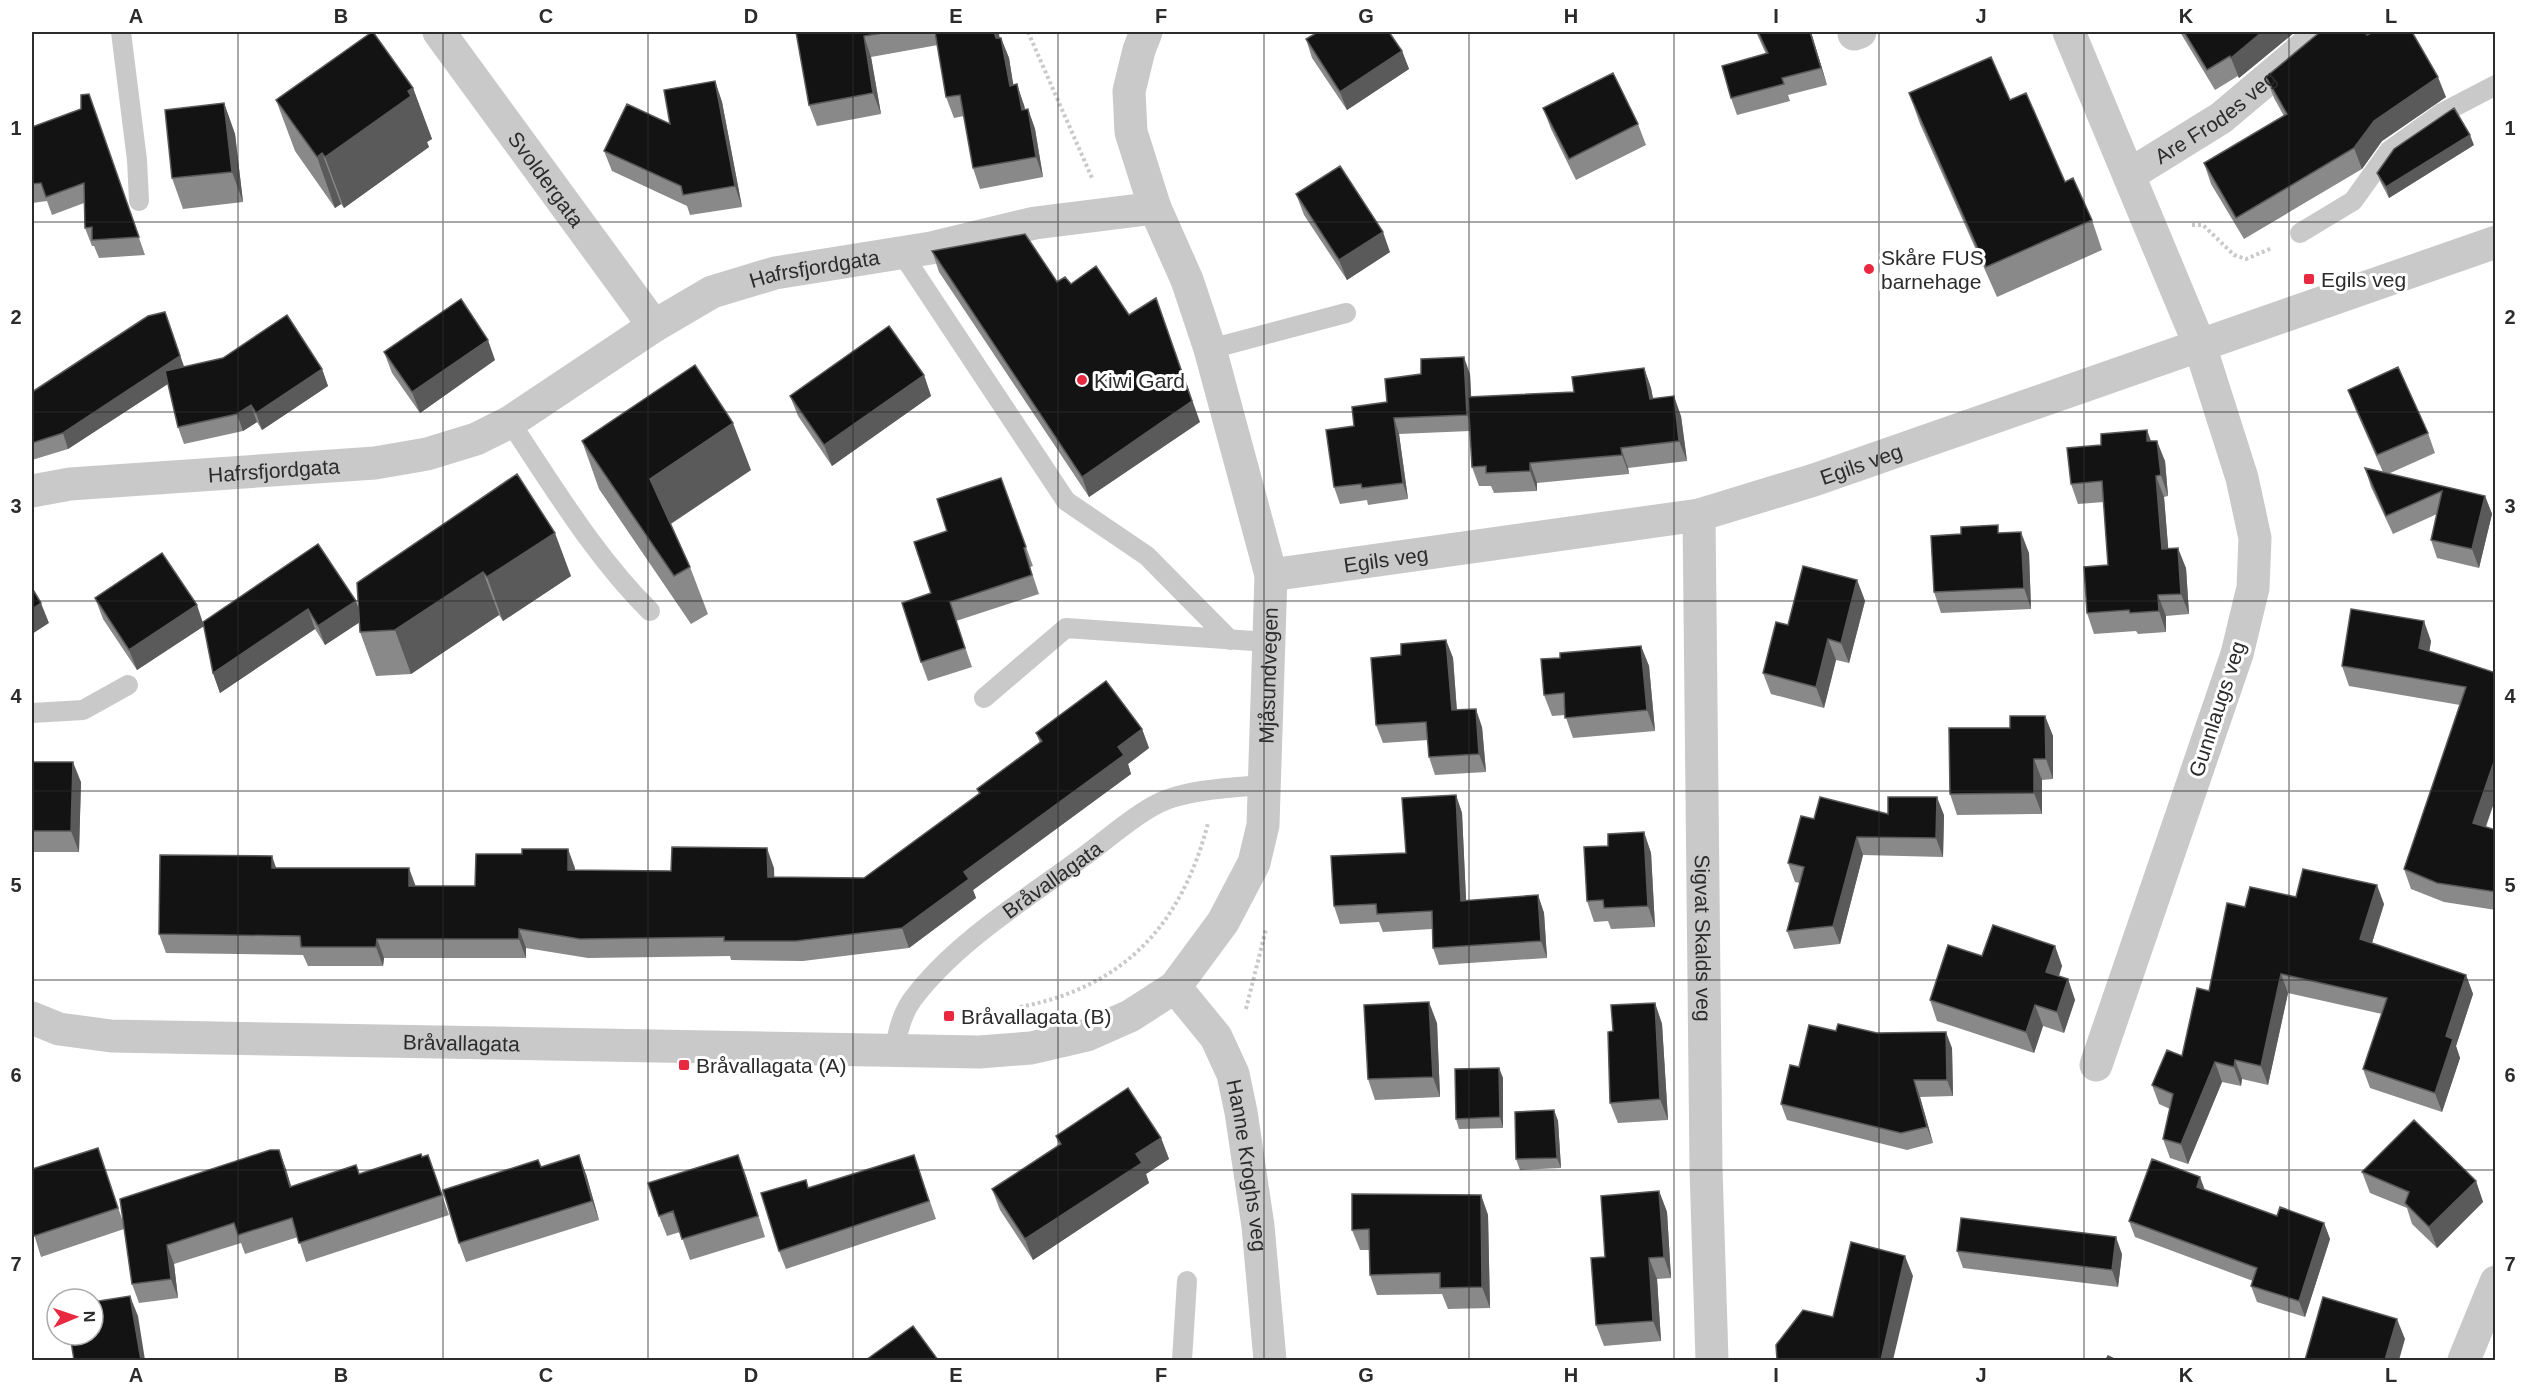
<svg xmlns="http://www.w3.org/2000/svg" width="2527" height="1392" viewBox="0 0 2527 1392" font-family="Arial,sans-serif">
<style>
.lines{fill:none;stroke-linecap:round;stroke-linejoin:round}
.path{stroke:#c9c9c9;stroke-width:4;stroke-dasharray:3 3;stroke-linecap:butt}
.service{stroke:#c9c9c9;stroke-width:20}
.minor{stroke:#c9c9c9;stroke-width:33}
.wall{fill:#898989}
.shaded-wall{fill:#5a5a5a}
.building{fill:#131313;stroke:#5a5a5a;stroke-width:1.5}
.grid{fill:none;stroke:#2c2c2c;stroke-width:1.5;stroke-opacity:0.55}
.poi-dot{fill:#e8293f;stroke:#fff;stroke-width:2}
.labels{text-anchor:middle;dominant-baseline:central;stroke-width:6;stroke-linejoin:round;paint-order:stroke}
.street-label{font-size:21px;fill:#2c2c2c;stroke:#fff}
.poi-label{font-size:21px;fill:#2c2c2c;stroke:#fff;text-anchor:start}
.neatline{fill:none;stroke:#2c2c2c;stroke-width:2}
.grid-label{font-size:20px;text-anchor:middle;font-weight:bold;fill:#2c2c2c}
</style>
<rect width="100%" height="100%" fill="#fff"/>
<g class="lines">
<path class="path" d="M1028,32L1092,178
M2192,225H2203L2234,255L2246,259L2272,248
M1020,1007C1125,987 1182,924 1208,823
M1246,1009L1266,929"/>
<g class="service">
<path d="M121,32L137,160L139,201"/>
<path d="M2300,233L2353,201L2389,151L2442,113L2496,85"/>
<path d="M901,252L1066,501L1147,556L1230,640"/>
<path d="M1210,349L1346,313"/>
<path d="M510,422C553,486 595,557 650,611"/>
<path d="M984,698L1066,628L1268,642"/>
<path d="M32,713L83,710L128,685"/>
<path id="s1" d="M895,1051C897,1032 901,1016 912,1000C954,943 1026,899 1083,857C1107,840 1131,817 1157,804C1183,790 1234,787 1264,785"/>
<path d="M1182,1360L1187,1281"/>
</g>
<g class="minor">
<path id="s2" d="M439,32L654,326"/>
<path d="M2069,32L2200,346L2242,478L2255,538L2253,588L2237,654L2096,1065"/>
<path d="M1854,34L1860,32"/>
<path id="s3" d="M2129,175L2221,118L2323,32"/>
<path id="s4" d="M32,491L70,484L375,463L427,454L476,439L510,422L654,326L712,292L775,273L931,248L1035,223L1155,208"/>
<path id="s5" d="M1699,515L1706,1168L1712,1360"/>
<path id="s6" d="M1271,575L1699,515L1814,480L2496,242"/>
<path id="s7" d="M1175,987L1216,1037L1233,1074L1241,1112L1258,1226L1270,1360"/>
<path id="s8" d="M32,1018L59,1029L111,1036L979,1052L1031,1048L1087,1035L1130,1016L1175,987L1223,922L1254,863L1263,825L1271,575L1210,349L1187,280L1155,208L1131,132L1129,91L1139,50L1146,32"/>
<path d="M2464,1360L2496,1282"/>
</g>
</g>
<path class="wall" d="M796,32H998L999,38H1001L1009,58L1013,85L1024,105L1025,109H1028L1035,129L1043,177L980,189L973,168L964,116L954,118L946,97L938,45L871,57L881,114L817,126L809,105Z
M1756,32H1811L1827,85L1788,95L1790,101L1737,115L1731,98L1766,54Z
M2180,32H2295L2239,78L2238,76L2215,90Z
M2367,35L2446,97L2382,141L2362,169L2244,239L2211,184L2204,163L2284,116L2274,98L2266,77Z
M1306,39L1402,51L1409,69L1347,110L1312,58Z
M715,81L722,102L742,207L690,215L687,206L612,171L604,151L670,124Z
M413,88L432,139L427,142L429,147L344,208L341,204L335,208L295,151L276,100Z
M1909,93L2010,100L2092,220L2102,250L1997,297L1920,124Z
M89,94L145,255L99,258L94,246H92L85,228L84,203L52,215L47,201L32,203V127L81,109Z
M224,103L235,134L243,202L183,209L172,178Z
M1543,108L1638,124L1646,145L1576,180L1551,129Z
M2474,145L2389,198L2381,183L2377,173Z
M1296,194L1390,252L1347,280L1304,215Z
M932,251L1057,282L1071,284L1129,315L1200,422L1089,497L939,272Z
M384,352L495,360L420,413L392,373Z
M184,366L322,369L328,386L262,430L257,422L243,431L184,444L178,427L168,384L68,449L32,460V392Z
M1644,368L1651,388L1653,399L1681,416L1687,461L1628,468L1629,474L1537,483V491L1494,493L1491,486H1479L1472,467L1470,431L1399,434L1408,499L1368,505L1367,500L1340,504L1334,487L1354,426L1387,402L1470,374L1471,397L1574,392Z
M924,375L931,396L832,466L798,416L790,396Z
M2348,390L2428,433L2435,453L2388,474L2485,496L2492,514L2479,568L2437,558L2431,540L2437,514L2393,534L2371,487L2365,468L2383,472L2356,411Z
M2147,430L2151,441L2165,461L2168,496L2164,497L2168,548L2186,568L2189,614L2166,616V632L2138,634L2136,631L2094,634L2087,613L2108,565L2104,502L2078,504L2071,484L2101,445Z
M582,441L751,470L671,524L690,567L708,614L691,624L599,489Z
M517,474L571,576L503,621L499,615L411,674L376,676L360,632V622L325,645L315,629L220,693L213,673L204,626L137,670L103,619L95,598L203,623L318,544L359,609Z
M1001,478L1033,566L1030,567L1039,594L956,621L972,667L928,681L921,662L947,531Z
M2000,533L2029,553L2031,609L1941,613L1934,592Z
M1857,580L1865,601L1849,663L1836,660L1824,708L1771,694L1763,673L1788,625Z
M1446,640L1453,658L1457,710L1482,727L1486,772L1435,775L1429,757L1428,740L1383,743L1376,725L1401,655Z
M2431,641L2429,651L2496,673V797L2486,827L2496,830V910L2444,902L2411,889L2404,869L2460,705L2349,686L2342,666Z
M1641,646L1649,666L1655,731L1573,738L1565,715L1552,716L1544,695L1560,658Z
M2045,716L2053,736V779L2042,780V814L1957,815L1950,794L2010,728Z
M1142,729L1149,748L1128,764L1131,774L973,890L976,898L909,948L803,961L731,960L730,956L588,958L526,948V958H384L383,966H308L303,955L166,953L159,934L276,868L415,886H475L522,854L568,849L575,870L671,871L774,868V877L864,878L979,794L977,789L1040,743L1036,733Z
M32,762L81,782L79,852H32Z
M1456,795L1462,813L1466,901L1538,895L1544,913L1547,958L1439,965L1433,948L1432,929L1383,932L1379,922L1340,924L1334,906L1406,853Z
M1888,814L1944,815L1943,857L1863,855L1840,944L1794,949L1787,931L1800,883L1795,882L1788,863L1814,819Z
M1644,832L1651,853L1655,927L1611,929L1608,921L1594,922L1587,901L1608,846Z
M2296,897L2384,904L2372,943L2466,975L2473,994L2456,1046L2460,1058L2442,1112L2370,1088L2363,1069L2382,1014L2288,993L2268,1085L2242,1079L2241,1086L2222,1082L2188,1164L2170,1158L2163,1139L2170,1109L2159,1104L2152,1085L2182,1056L2245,907Z
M2055,946L2062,966L2059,976L2068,979L2075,1000L2064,1033L2043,1026L2034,1053L1937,1021L1930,1000L1982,956Z
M1655,1003L1662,1024L1668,1120L1618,1123L1610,1103L1613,1031Z
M1437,1023L1440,1097L1375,1100L1368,1079Z
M1836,1031L1877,1033L1952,1048L1953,1096L1920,1097L1933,1143L1907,1150L1787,1120L1781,1104L1799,1067Z
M1499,1068L1503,1078V1128L1459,1129L1456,1119Z
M1554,1110L1558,1121L1561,1168L1520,1170L1516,1159Z
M1056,1136L1161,1138L1169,1159L1146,1174L1149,1183L1033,1260L1000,1210L992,1189L1059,1145Z
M98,1148L123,1222L279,1150L291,1186L359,1174L428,1155L449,1215L306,1262L298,1237L245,1254L241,1243L174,1264L178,1298L139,1303L132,1284L124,1229L41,1257L32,1228Z
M738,1155L765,1237L690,1260L680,1232L667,1236L659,1216Z
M914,1155L936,1219L786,1269L779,1251L809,1188Z
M541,1167L586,1174L599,1220L466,1262L459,1243Z
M2362,1172L2476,1181L2483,1202L2437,1248L2412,1224L2407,1208L2370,1193Z
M2205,1190L2277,1216L2324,1223L2330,1239L2305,1317L2257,1302L2251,1286L2253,1281L2135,1237L2129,1221Z
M1659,1191L1667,1212L1671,1278L1657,1279L1661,1341L1604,1346L1596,1325L1605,1257Z
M1481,1195L1488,1215L1490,1308L1448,1309L1442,1294L1377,1295L1370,1275L1369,1250H1360L1352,1230Z
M1957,1251L2122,1254L2118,1287L1963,1268Z"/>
<path class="shaded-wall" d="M994,32H998L999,34L1003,59Z
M1810,32H1811L1827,85L1821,68Z
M2262,32H2295L2239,78L2231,58Z
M864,36L871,57L881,114L873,93Z
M1001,38L1009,58L1017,107L1010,86Z
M1402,51L1409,69L1347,110L1340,92Z
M2438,77L2446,97L2382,141L2362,169L2354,148L2374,121Z
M715,81L722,102L742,207L735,186Z
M1017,84L1024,105L1029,130L1022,110Z
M413,88L432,139L427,142L429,147L344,208L325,157Z
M224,103L235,134L243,202L232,172Z
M1028,109L1035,129L1043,177L1036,157Z
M2470,135L2474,145L2389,198L2386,187Z
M322,153L341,204L335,208L317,157Z
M1383,232L1390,252L1347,280L1339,260Z
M1156,298L1200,422L1089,497L1082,477Z
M165,312L186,372L68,449L63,433Z
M488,340L495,360L420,413L412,392Z
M1464,357L1470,374L1473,431L1467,415Z
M1644,368L1651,388L1657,419L1650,399Z
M322,369L328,386L262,430L256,413Z
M924,375L931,396L832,466L824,445Z
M1674,396L1681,416L1687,461L1679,441Z
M251,405L257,422L243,431L237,414Z
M1394,418L1399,434L1408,499L1403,483Z
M733,423L751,470L667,526L650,479Z
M2147,430L2154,451L2147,441Z
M2157,441L2165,461L2168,496L2161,475Z
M1621,448L1628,468L1629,474L1622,455Z
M1530,463L1537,483V491L1530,471Z
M2156,476L2164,497L2170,569L2162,549Z
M2485,496L2492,514L2479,568L2472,549Z
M2021,532L2029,553L2031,609L2024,588Z
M555,533L571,576L503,621L487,577Z
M2178,548L2186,568L2189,614L2181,594Z
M483,572L499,615L411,674L395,630Z
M1857,580L1865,601L1849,663L1841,643Z
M2158,595L2166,616V632L2159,611Z
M356,601L363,620L325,645L318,626Z
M41,603L49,623L32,634V609Z
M197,605L204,626L137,670L129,650Z
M308,609L315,629L220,693L213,673Z
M2424,621L2431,641L2427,667L2419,648Z
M1828,639L1836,660L1824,708L1816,687Z
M1446,640L1453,658L1458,728L1452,710Z
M1641,646L1649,666L1655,731L1647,710Z
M1476,709L1482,727L1486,772L1479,754Z
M2045,716L2053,736V779L2046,759Z
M1142,729L1149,748L1128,764L1131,774L973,890L976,898L909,948L902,928L964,872L1118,747Z
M2496,756V797L2480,842L2473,823Z
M2034,759L2042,780V814L2034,793Z
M73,762L81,782L79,852L71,831Z
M1456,795L1462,813L1467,919L1461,901Z
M1937,797L1944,815L1943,857L1936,838Z
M1644,832L1651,853L1655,927L1648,906Z
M1857,837L1863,855L1840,944L1833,926Z
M767,848L774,868L775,897L768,877Z
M568,849L575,868V889L568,870Z
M272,856L279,876L272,868Z
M409,868L416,887L409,886Z
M2377,885L2384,904L2367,959L2360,939Z
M1538,895L1544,913L1547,958L1541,941Z
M519,929L526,948V958L519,939Z
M377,939L384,958L383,966L376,947Z
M2055,946L2062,966L2053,993L2046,972Z
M2281,974L2288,993L2268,1085L2261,1066Z
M2466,975L2473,994L2456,1046L2460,1058L2442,1112L2435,1093L2446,1036Z
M2068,979L2075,1000L2064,1033L2057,1012Z
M1429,1002L1437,1023L1440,1097L1433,1077Z
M1655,1003L1662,1024L1668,1120L1660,1099Z
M2035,1005L2043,1026L2034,1053L2026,1032Z
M1946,1032L1952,1048L1953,1096L1947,1080Z
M2235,1060L2242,1079L2241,1086L2234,1067Z
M2215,1062L2222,1082L2188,1164L2181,1144Z
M1499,1068L1503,1078V1128L1500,1117Z
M1914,1080L1920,1097L1933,1143L1927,1127Z
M1554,1110L1558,1121L1561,1168L1557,1158Z
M1161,1138L1169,1159L1146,1174L1149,1183L1033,1260L1025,1239L1136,1154Z
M279,1150L286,1169L297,1206L290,1187Z
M579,1155L586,1174L599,1220L592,1201Z
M738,1155L746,1176L765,1237L758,1216Z
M2200,1177L2206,1193L2197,1187Z
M2476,1181L2483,1202L2437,1248L2429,1227Z
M1659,1191L1667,1212L1671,1278L1664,1257Z
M1481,1195L1488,1215L1490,1308L1482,1287Z
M2324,1223L2330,1239L2305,1317L2299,1301Z
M2116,1237L2122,1254L2118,1287L2112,1270Z
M167,1245L174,1264L178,1298L171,1279Z
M1905,1256L1913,1276L1893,1360H1881Z
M1649,1258L1657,1279L1661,1341L1653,1321Z
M130,1296L138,1316L145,1360H141Z
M2397,1319L2405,1339L2399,1360H2385Z"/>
<path class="building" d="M372,32H373L413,88L408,91L411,96L325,157L322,153L317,157L276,100Z
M796,32H889L864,36L873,93L809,105Z
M935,32H994L996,38H1001L1010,86L1017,84L1022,110L1028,109L1036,157L973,168L960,95L946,97Z
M1318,32H1389L1402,51L1340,92L1306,39Z
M1758,32H1810L1821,68L1782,78L1784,84L1731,98L1722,66L1768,53Z
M2184,32H2262L2231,58L2230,56L2207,70Z
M2320,32H2365L2367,35L2373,32H2412L2438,77L2374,121L2354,148L2236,218L2204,163L2287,114L2266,77Z
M1991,57L2010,100L2026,93L2065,182L2073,178L2092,220L1986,267L1909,93Z
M1613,73L1638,124L1569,159L1543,108Z
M715,81L735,186L683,195L681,186L604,151L627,104L670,124L664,90Z
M89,94L139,237L92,240V227L85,228L84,183L46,197L41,183L32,184V127L81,109V95Z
M224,103L232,172L172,178L165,110Z
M2454,108L2470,135L2386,187L2377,173L2394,149Z
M1340,166L1383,232L1339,260L1296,194Z
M1025,234L1057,282L1065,277L1071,284L1096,266L1129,315L1156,298L1192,401L1082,477L932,251Z
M461,299L488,340L412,392L384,352Z
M165,312L180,356L63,433L32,443V392L148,316Z
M287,315L322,369L256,413L251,405L237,414L178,427L165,371L223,358Z
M889,326L924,375L824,445L790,396Z
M1464,357L1467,415L1394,418L1403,483L1362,488L1361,484L1334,487L1326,430L1354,426L1352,407L1387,402L1385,379L1421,374V359Z
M695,365L733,423L650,479L690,567L674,576L582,441Z
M2398,367L2428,433L2377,455L2348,390Z
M1644,368L1650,399L1674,396L1679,441L1621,448L1622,455L1530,463V471L1486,473V466L1472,467L1468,397L1574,392L1572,377Z
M2147,430V441H2157L2161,475L2156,476L2162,549L2178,548L2181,594L2158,595L2159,611L2130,613L2129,610L2087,613L2084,567L2108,565L2102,481L2071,484L2067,448L2101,445V434Z
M2365,468L2485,496L2472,549L2431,540L2442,491L2386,516Z
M517,474L555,533L487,577L483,572L395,630L360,632L357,583Z
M1001,478L1026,547L1024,548L1032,575L950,602L965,648L921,662L902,603L931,593L914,542L947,531L937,499Z
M1998,525V533L2021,532L2024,588L1934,592L1931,536L1961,534V527Z
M318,544L356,601L318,626L308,609L213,673L203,622Z
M162,553L197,605L129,650L95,598Z
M1803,566L1857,580L1841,643L1828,639L1816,687L1763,673L1776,622L1788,625Z
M32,588L41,603L32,609Z
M2351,609L2424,621L2419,648L2496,673V756L2473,823L2496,830V892L2437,883L2404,869L2466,687L2342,666Z
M1446,640L1452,710L1476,709L1479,754L1429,757L1426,722L1376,725L1371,658L1401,655V644Z
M1641,646L1647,710L1565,718L1564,693L1544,695L1541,659L1560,658V653Z
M1106,681L1142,729L1118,747L1124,755L964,872L969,879L902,928L796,941H724V937L580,939L519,929V939H377L376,947H301L300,936L159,934L160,855L272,856V868H409V886H475L476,854H522V849H568V870L671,871L672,847L767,848L768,877L864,878L980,793L977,789L1042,741L1036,733Z
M2010,716H2045L2046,759H2034V793L1950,794L1949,728H2010Z
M32,762H73L71,831H32Z
M1456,795L1461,901L1538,895L1541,941L1433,948L1432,911L1377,914L1376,904L1334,906L1331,856L1406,853L1402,798Z
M1820,797L1888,814V797H1937L1936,838L1857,837L1833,926L1787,931L1804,867L1788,863L1801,816L1814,819Z
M1644,832L1648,906L1604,908L1603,900L1587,901L1584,847L1608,846V834Z
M2303,869L2377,885L2360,939L2466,975L2446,1036L2453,1039L2435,1093L2363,1069L2387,998L2281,974L2261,1066L2235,1060L2234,1067L2215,1062L2181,1144L2163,1139L2173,1094L2152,1085L2167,1050L2182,1056L2197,988L2209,991L2227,903L2245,907L2250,887L2296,897Z
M1993,925L2055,946L2046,972L2068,979L2057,1012L2035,1005L2026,1032L1930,1000L1948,945L1982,956Z
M1429,1002L1433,1077L1368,1079L1364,1005Z
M1655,1003L1660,1099L1610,1103L1608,1032L1613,1031L1611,1005Z
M1838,1024L1877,1033L1946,1032L1947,1080H1914L1927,1127L1901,1133L1781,1104L1790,1065L1799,1067L1809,1025L1836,1031Z
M1499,1068L1500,1117L1456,1119L1455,1069Z
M1128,1088L1161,1138L1136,1154L1142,1163L1025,1239L992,1189L1061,1144L1056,1136Z
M1554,1110L1557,1158L1516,1159L1515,1112Z
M2414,1120L2476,1181L2429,1227L2405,1203L2409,1192L2362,1172Z
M98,1148L118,1208L34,1236L32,1228V1169Z
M270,1150H279L290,1187L356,1165L359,1174L421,1154L422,1157L428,1155L442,1195L299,1243L292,1218L238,1235L234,1223L167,1245L171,1279L132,1284L120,1199Z
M579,1155L592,1201L459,1243L443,1190L538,1160L541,1167Z
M738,1155L758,1216L682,1239L673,1211L659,1216L648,1183Z
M914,1155L929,1201L779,1251L761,1193L806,1180L808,1188Z
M2152,1159L2200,1177L2197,1187L2277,1216L2280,1207L2324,1223L2299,1301L2251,1286L2257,1268L2129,1221Z
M1659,1191L1664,1257L1649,1258L1653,1321L1596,1325L1591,1258L1605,1257L1601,1196Z
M1352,1194L1481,1195L1482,1287L1440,1288V1273L1370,1275L1369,1229L1352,1230Z
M1961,1218L2116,1237L2112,1270L1957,1251Z
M1851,1242L1905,1256L1881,1360H1777L1776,1345L1803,1310L1833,1317Z
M130,1296L141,1360H74L70,1335H93V1302Z
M2323,1297L2397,1319L2385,1360H2305Z
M913,1326L938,1360H866Z
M2108,1356L2116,1360H2106Z"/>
<path class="grid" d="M238,32V1360M443,32V1360M648,32V1360M853,32V1360M1058,32V1360M1264,32V1360M1469,32V1360M1674,32V1360M1879,32V1360M2084,32V1360M2289,32V1360M32,222H2496M32,412H2496M32,601H2496M32,791H2496M32,980H2496M32,1170H2496"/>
<g class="poi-dot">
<circle cx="1869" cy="269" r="6"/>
<rect x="2303" y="273" width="12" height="12" rx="3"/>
<circle cx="1082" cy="380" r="6"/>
<rect x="943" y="1010" width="12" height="12" rx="3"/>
<rect x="678" y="1059" width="12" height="12" rx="3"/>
</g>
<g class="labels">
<g class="street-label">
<text stroke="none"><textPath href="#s3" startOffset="104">Are Frodes veg</textPath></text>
<text stroke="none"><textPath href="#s2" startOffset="182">Svoldergata</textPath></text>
<text stroke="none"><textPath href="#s4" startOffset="832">Hafrsfjordgata</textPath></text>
<text stroke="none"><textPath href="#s6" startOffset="602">Egils veg</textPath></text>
<text stroke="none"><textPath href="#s4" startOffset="243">Hafrsfjordgata</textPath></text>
<text stroke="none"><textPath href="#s6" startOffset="116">Egils veg</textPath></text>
<text stroke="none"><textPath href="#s8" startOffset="1496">Mjåsundvegen</textPath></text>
<text transform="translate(2217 709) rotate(-72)">Gunnlaugs veg</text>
<text stroke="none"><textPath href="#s1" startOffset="240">Bråvallagata</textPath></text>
<text stroke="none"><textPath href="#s5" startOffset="423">Sigvat Skalds veg</textPath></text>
<text stroke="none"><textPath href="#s8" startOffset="432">Bråvallagata</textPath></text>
<text stroke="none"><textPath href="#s7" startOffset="198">Hanne Kroghs veg</textPath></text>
</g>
<g class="poi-label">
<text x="1881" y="257">Skåre FUS<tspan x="1881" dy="24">barnehage</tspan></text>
<text x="2321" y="279">Egils veg</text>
<text x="1094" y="380">Kiwi Gard</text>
<text x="961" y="1016">Bråvallagata (B)</text>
<text x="696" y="1065">Bråvallagata (A)</text>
</g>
</g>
<rect width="2527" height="1392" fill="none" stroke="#ffffff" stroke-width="66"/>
<g transform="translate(75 1317) rotate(88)"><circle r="28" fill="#ffffff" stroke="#ababab" stroke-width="1.5"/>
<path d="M0-4.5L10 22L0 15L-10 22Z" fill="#e8293f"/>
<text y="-9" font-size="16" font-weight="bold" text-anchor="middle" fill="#2c2c2c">N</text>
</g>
<rect x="33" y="33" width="2461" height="1326" class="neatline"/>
<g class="grid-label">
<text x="136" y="23">A</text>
<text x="341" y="23">B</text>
<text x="546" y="23">C</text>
<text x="751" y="23">D</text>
<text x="956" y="23">E</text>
<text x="1161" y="23">F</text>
<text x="1366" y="23">G</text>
<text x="1571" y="23">H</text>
<text x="1776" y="23">I</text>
<text x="1981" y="23">J</text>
<text x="2186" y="23">K</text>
<text x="2391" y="23">L</text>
<text x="16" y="135">1</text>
<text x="2510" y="135">1</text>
<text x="16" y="324">2</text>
<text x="2510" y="324">2</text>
<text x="16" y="513">3</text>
<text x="2510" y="513">3</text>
<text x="16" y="703">4</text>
<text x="2510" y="703">4</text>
<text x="16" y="892">5</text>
<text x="2510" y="892">5</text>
<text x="16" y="1082">6</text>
<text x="2510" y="1082">6</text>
<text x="16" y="1271">7</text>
<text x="2510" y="1271">7</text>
<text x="136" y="1382">A</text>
<text x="341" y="1382">B</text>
<text x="546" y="1382">C</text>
<text x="751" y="1382">D</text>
<text x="956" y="1382">E</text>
<text x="1161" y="1382">F</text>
<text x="1366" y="1382">G</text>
<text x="1571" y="1382">H</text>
<text x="1776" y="1382">I</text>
<text x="1981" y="1382">J</text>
<text x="2186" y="1382">K</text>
<text x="2391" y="1382">L</text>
</g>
</svg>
